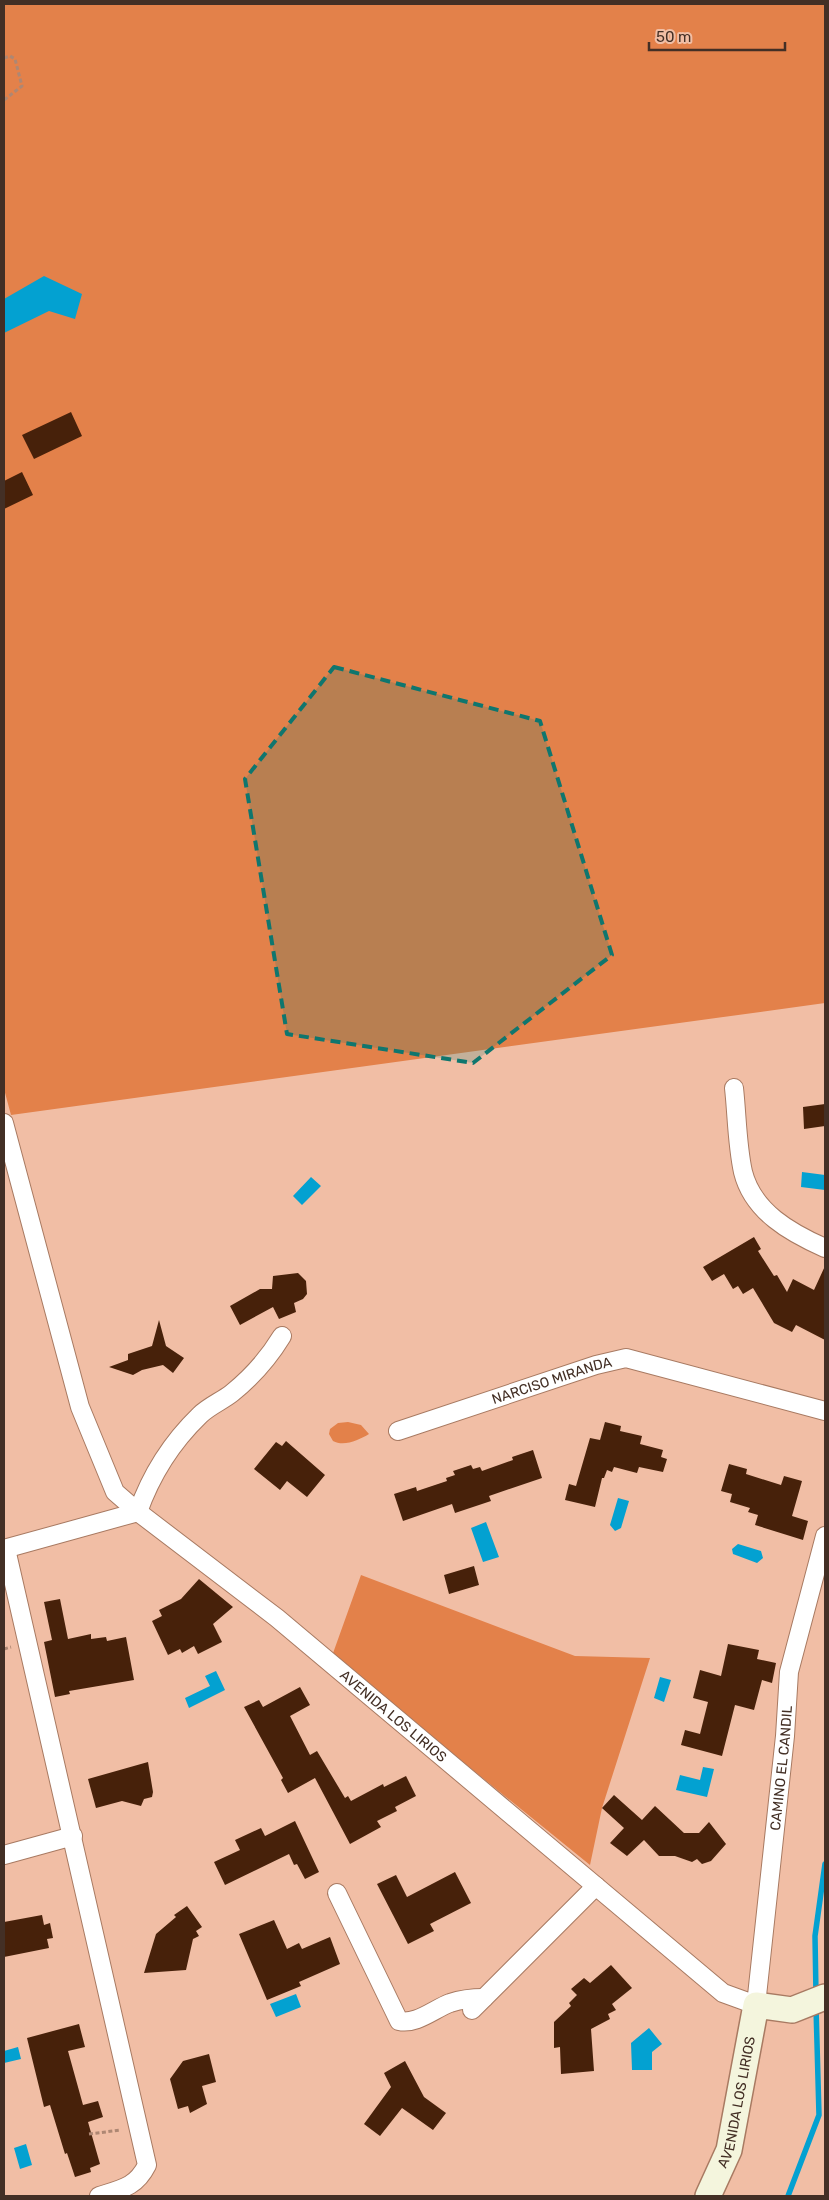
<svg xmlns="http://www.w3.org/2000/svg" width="829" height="2200" viewBox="0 0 829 2200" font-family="Rubik,sans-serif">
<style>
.green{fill:#e3814a}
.water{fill:#03a1d1}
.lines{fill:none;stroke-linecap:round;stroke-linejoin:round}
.stream{stroke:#03a1d1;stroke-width:5.5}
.building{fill:#47210a}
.street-casing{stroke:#a87a62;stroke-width:20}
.secondary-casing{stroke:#a87a62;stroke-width:28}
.path{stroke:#ae8773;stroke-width:3;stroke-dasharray:4 2.5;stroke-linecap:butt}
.street{stroke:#fff;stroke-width:18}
.secondary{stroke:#f4f5dd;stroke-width:25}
.marked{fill:#0f766e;fill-opacity:0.2;stroke:#0f766e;stroke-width:4;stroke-dasharray:10 6;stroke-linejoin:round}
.labels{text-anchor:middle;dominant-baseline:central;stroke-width:5;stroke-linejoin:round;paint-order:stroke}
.street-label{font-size:14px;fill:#432f25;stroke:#f1bea5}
</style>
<rect width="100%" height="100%" fill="#f1bea5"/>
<path class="green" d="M4,4H825V1003L11,1115L4,1089Z
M348,1422L361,1425L369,1434C359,1440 344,1447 333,1441L329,1434L330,1429L338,1423Z
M361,1575L575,1656L650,1658L602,1808L590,1865L332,1656Z"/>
<path class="water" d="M44,276L82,294L75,319L49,311L4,333V299Z
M802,1172L825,1175V1190L801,1187Z
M311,1177L321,1186L302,1205L293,1196Z
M618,1498L629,1501L621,1528L615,1531L610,1525Z
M486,1522L499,1557L483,1562L471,1528Z
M738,1544L761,1551L763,1558L757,1563L733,1554L732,1549Z
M216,1671L225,1690L189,1708L185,1698L210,1686L205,1676Z
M660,1677L671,1680L664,1702L654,1698Z
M703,1767L714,1769L707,1797L676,1790L680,1775L700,1780Z
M296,1994L301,2007L276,2017L270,2004Z
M649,2028L662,2044L652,2052V2070H632L631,2043Z
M18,2047L21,2059L4,2063V2051Z
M26,2144L32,2165L20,2169L14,2148Z"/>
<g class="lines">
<path class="stream" d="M816,1995L815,1936L825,1864
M788,2196L819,2115L816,2007"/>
</g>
<path class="building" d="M71,412L82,436L34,459L22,435Z
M22,472L33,495L4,509V481Z
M825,1104V1126L804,1129L803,1107Z
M754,1237L761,1249L758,1251L774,1276L777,1275L787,1292L793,1279L814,1290L825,1266V1340L796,1325L792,1332L774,1323L753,1288L743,1294L738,1286L733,1289L724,1274L712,1281L703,1267Z
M298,1273L306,1281L307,1294L303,1299L294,1303L296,1312L279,1319L273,1307L240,1325L230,1306L260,1289H272L273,1276Z
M159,1320L166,1346L184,1358L173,1373L163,1365L142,1370L133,1375L109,1367L128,1360V1354L152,1346Z
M605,1422L621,1426L620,1431L642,1436L640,1444L663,1450L661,1457L667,1459L663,1472L639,1467L637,1473L614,1467L612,1472L607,1470L604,1478H602L595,1507L565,1500L569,1484L576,1486L590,1438L600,1440Z
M286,1441L325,1475L307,1497L287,1481L280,1490L254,1469L276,1442L282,1446Z
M533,1450L542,1478L489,1496L491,1501L455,1513L452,1504L403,1521L394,1494L416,1487L417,1491L447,1481L446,1478L455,1475L453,1471L471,1465L473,1469L480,1467L482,1471L513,1460L512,1457Z
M729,1464L747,1469L746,1474L781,1485L784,1476L802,1481L792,1516L808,1521L803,1540L755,1525L758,1515L748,1512L750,1508L730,1502L732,1494L721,1491Z
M474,1566L479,1585L449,1594L444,1575Z
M199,1579L233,1607L213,1624L222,1642L198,1654L194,1646L182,1653L180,1649L168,1655L152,1621L162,1616L159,1610L181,1599Z
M60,1599L68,1639L91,1634V1639L106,1637L107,1641L126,1637L134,1680L69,1691L70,1694L55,1697L44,1642L52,1640L44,1602Z
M728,1644L759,1650L757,1659L776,1663L772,1683L762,1680L754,1710L735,1705L722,1756L681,1745L685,1730L700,1734L708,1702L693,1698L700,1670L721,1676Z
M300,1687L310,1705L290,1716L310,1755L317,1751L345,1798L348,1796L351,1801L383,1784L384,1787L406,1776L416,1796L395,1807L397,1811L377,1821L381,1827L350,1844L315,1778L288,1793L281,1780L283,1778L244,1707L259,1700L263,1707Z
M148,1762L153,1792L152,1797L144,1799L141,1806L122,1801L96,1808L88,1779Z
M614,1795L642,1820L655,1806L684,1833H699L709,1822L726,1844L711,1861L702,1864L697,1859L692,1862L675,1856H659L644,1840L627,1856L610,1843L624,1828L602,1808Z
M295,1821L319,1872L305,1879L297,1864L294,1865L289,1854L225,1885L214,1862L240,1850L235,1840L261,1828L265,1836Z
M455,1872L471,1903L430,1924L434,1931L408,1944L377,1884L396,1875L407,1897Z
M187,1906L202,1927L196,1931L199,1936L193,1939L186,1970L144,1973L156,1934L176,1917L174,1915Z
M42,1915L44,1925L50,1923L53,1938L47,1939L49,1948L4,1957V1922Z
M274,1920L287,1949L299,1943L302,1949L330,1937L340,1964L299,1982L301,1986L267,2000L239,1934Z
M611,1965L632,1988L612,2004L616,2010L608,2014L610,2019L591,2029L594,2071L561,2074L560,2047L554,2048V2022L571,2006L569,2003L577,1995L571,1989L584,1978L590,1983Z
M79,2024L85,2047L68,2051L83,2105L98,2101L103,2117L88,2122L100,2164L90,2168L91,2172L75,2177L67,2153L65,2154L50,2105L44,2107L27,2038Z
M209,2054L216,2082L202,2086L207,2104L190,2113L188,2106L178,2109L170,2079L183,2061Z
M405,2061L424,2097L446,2113L433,2130L402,2108L380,2136L364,2124L391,2087L384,2073Z"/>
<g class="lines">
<defs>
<g id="street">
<path d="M734,1088C737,1115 737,1145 743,1172C753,1212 791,1233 825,1248"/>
<path d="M4,1123L80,1407L115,1492L138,1512C151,1475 172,1442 200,1415C209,1406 222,1401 232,1393C253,1376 268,1359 282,1336"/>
<path id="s1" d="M398,1431L596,1365L626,1358L825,1411"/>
<path id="s2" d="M4,1549L138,1512L277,1618L723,1993L756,2005L785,1736L789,1672L825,1536"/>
<path d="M6,1549L147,2165C136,2187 122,2189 99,2196"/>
<path d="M4,1855L73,1836"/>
<path d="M337,1893L399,2021C416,2025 434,2009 450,2003C462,1999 472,1998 484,1998"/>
<path d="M472,2010L596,1886"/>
</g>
<g id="secondary">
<path id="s3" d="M708,2196L729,2150L756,2005L792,2010L825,1997"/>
</g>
</defs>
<use href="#street" class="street-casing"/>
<use href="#secondary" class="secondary-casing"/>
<path class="path" d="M4,58L10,56L15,59L22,86L4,100
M4,1649L11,1647
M89,2134L121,2130"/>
<use href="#street" class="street"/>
<use href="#secondary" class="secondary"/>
</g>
<path class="marked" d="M334,667L540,721L612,955L473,1063L287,1034L245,779Z"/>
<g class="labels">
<g class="street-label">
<text stroke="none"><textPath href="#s1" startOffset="162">NARCISO MIRANDA</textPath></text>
<text stroke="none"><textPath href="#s2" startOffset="466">AVENIDA LOS LIRIOS</textPath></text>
<text stroke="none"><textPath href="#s2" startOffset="1170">CAMINO EL CANDIL</textPath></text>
<text stroke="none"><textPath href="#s3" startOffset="99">AVENIDA LOS LIRIOS</textPath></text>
</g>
</g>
<rect width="829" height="2200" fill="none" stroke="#432f25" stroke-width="10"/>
<path d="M649 42v8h136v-8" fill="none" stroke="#432f25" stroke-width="2.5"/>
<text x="656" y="42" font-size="15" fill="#432f25" stroke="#f1bea5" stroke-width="4" paint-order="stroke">50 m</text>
</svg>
